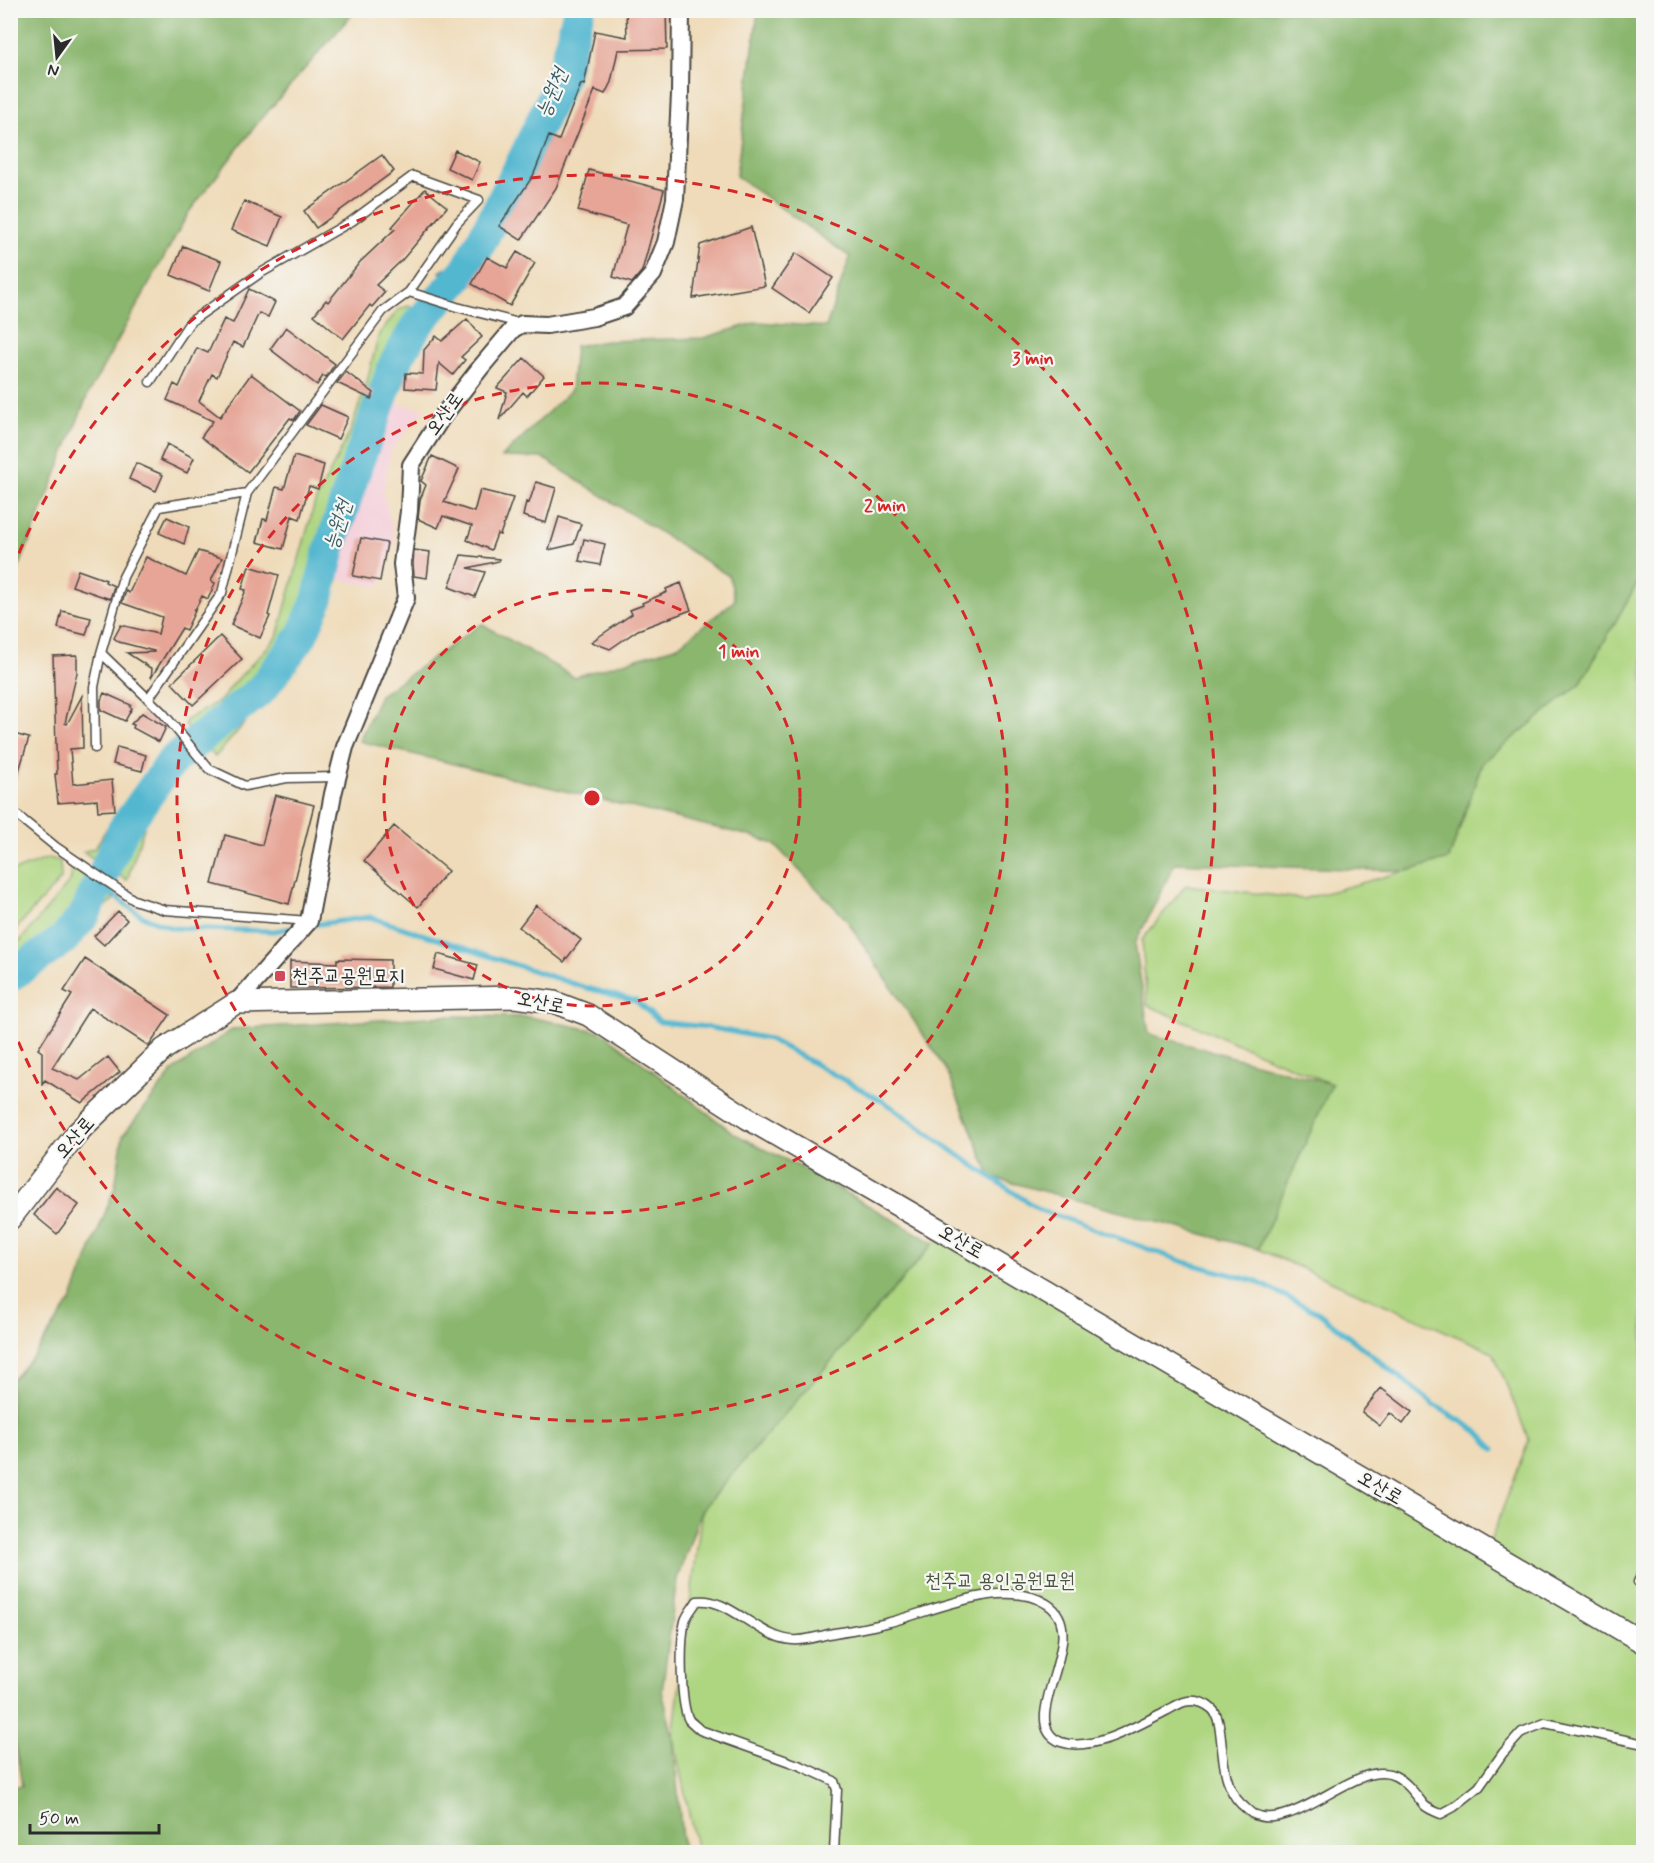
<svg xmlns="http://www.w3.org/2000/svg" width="1654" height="1863" viewBox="0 0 1654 1863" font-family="Mynerve,'Poor Story',sans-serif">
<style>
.built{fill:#f5cfda}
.green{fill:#aed580;stroke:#6c8056;stroke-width:1.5}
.forest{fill:#8ab66e;stroke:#5a704c;stroke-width:1.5}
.water{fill:#52b7d0;stroke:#3e717e;stroke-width:1.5}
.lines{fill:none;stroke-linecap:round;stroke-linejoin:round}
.stream{stroke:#52b7d0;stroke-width:5}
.river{stroke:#52b7d0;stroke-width:32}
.building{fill:#e6a596}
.service-casing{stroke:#484540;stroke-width:11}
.minor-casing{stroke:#484540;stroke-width:20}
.tertiary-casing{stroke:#484540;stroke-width:24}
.service{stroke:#fff;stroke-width:8}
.minor{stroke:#fff;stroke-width:16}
.tertiary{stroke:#fff;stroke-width:21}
.ring{fill:none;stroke:#d62828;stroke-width:3;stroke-dasharray:10 8}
.poi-dot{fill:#d1495b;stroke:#f6f6f2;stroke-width:2}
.labels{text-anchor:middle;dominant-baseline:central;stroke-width:4.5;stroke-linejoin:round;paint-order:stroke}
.street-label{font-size:20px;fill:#2b2b2b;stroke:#f6f6f2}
.poi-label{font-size:20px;fill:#2b2b2b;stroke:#f6f6f2;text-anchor:start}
.park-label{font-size:20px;fill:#4c5640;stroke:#f6f6f2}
.water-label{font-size:21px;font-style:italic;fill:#395c65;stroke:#f6f6f2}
.centre{fill:#d62828;stroke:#f6f6f2;stroke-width:3}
.ring-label{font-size:18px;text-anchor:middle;font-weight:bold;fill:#d62828;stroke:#f6f6f2;stroke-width:4.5;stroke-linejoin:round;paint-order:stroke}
</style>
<rect width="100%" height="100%" fill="#f6f6f2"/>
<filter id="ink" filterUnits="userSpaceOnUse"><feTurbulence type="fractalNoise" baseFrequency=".0167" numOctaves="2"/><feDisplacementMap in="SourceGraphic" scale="12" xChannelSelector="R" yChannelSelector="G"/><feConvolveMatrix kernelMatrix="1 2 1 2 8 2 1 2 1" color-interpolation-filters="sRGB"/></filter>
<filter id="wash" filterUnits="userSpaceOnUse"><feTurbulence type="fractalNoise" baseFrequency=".008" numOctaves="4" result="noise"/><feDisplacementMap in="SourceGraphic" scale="24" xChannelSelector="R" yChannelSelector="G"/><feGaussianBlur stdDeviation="1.35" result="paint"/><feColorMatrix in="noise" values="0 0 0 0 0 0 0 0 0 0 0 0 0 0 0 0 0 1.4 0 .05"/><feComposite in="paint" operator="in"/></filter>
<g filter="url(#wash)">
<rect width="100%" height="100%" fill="#efdbb9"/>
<path class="built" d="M389,402L425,409L391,450L383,493L395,541L379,587L335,578Z"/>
<path class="green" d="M565,11H577L557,79L491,217L483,216L478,219L538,109L555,57Z
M581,11H592L572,82L560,110L525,175L500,212L492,229L493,221L524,164L563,81Z
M408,306L424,311L412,325L387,369L327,547L314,598L298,637L259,687L196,739L185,725L186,720L221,700L233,684L277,637L315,502L350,432L366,385L379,334L398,310Z
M431,311L440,313L423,327L391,380L357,473L333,553L330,580L304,645L271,693L215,757L202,741L220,729L261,693L304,637L320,600L331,548L359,462L396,365L418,325Z
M1643,573V1852H697L673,1737L702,1509L934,1243L947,1234L1487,1550L1529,1440L1493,1352L1258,1249L1331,1084L1147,1005L1142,940L1186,885L1303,899L1449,859L1485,755L1580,684Z
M177,744L182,751L171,760L122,829L106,866L83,852L95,848L107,828L133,804L164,755Z
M185,753L192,763L171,778L160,799L145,825L127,880L108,868L125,831L173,762Z
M49,858L60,861L61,879L11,934V872Z
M71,865L96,884L62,935L11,970V946L21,940L71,880Z
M100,888L114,899L66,945L11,981V978L65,942L86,915Z"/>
<path class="forest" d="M11,10L355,11L256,125L189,212L88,394L11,588Z
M758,11H1643V573L1580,684L1482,763L1449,859L1407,871L1175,863L1135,944L1149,1034L1332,1084L1258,1249L991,1177L946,1069L846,919L774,844L754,837L359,741L380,695L482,624L574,677L678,646L735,600L729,576L543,458L502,457L571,390L575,346L607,341L703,338L758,322L826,327L850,257L736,176Z
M445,1016L529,1017L602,1032L735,1134L806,1170L934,1243L702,1509L677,1579L662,1691L673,1737L683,1852H11V1787L22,1786L10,1711L11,1381L35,1354L71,1301L115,1187L123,1135L174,1070L233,1029Z"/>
<path class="water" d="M486,218L492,219L488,233L460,291L440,272L453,264L476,233L478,220Z"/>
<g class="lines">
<path class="stream" d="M98,884L142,916L172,928L274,931L297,927
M312,925L370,917L580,986L636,1001L660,1022L707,1027L769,1039L886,1103L957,1154L1038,1209L1184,1262L1255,1281L1319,1313L1433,1404L1477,1431L1494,1449"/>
<path class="river" d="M10,976L63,940L85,914L123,830L172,761L261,690L301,637L317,601L330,548L358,462L394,365L417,325L468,267L521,164L560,82L579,10"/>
</g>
<g id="blocks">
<path class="building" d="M626,10H666L667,49L618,50L611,82L605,94L595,90L556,188L521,240L499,226L533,176L549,136L559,140L581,84L584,85L595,31L627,37Z
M455,150L480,162L472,180L447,168Z
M382,155L394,171L316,228L304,211Z
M589,170L664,190L642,271L632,283L613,277L627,225L578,211Z
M425,189L447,207L402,260L376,285L385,292L372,307L370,305L343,339L314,315L326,300L328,302L360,262L395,229L392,227Z
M244,201L282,217L270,246L231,230Z
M751,227L765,286L693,298L700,245Z
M183,246L221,261L209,291L171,275Z
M517,252L535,263L510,306L472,284L487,257L507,268Z
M796,253L833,278L809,313L772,288Z
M249,289L275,302L268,317L259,313L243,347L233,342L217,377L212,374L199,401L220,417L251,374L300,411L294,420L290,418L248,472L201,437L213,421L167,400L174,384L179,387L197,348L208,353L224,319L233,323Z
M467,319L482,337L461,357L465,360L453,375L439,363L436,390L405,388L406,373L423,374L424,350L436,336L442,341Z
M286,327L335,364L326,377L323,376L317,385L270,349Z
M524,358L544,376L527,396L523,392L499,420L507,392L497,388Z
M346,372L374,393L371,399L337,383Z
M321,405L348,417L338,439L306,425Z
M167,444L194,458L187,473L160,460Z
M294,456L324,465L318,489L309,486L300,519L292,516L283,549L257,542L263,519L267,520L276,487L284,489Z
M432,456L459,469L444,502L474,512L480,490L513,498L500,535L497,534L491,550L467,540L472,526L443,516L438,528L418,519L420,500L426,485L421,481Z
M136,463L163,475L156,491L129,479Z
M536,482L556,488L546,523L523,516L526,502L529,503Z
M167,517L189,527L184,544L159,533Z
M559,517L581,524L574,544L549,550Z
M361,538L387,543L380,581L353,576Z
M584,539L605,544L600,565L579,561Z
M414,550L430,552L427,578L414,576L413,564Z
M198,551L222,558L211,581L215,583L208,599L202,596L195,610L193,609L195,611L186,630L182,628L151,678L152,669L127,653L154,652V651L119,642L114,638L121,625L158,634L162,617L122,603L126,591L129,593L146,557L186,576Z
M461,555L499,559V561L468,568L485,572L475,597L449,587Z
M249,566L279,575L268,615L270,616L260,638L231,625L246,590L242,589Z
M78,570L106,580L105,582L114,586L110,599L72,586Z
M681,583L691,610L638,630L610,649L591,642L632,614L630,610L643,605L642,603L667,592L666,589Z
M62,611L91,618L86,635L58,628Z
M220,636L242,659L193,705L172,683Z
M77,655V673L65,723L67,724L82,696L83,748L70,749L73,784L112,780L115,810L98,811L97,800L58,803L55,774H57L53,656Z
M104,693L131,705L130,707L132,708L125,721L101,710V700Z
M142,713L166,727L159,742L133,728L134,725L131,724Z
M10,733L29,738L14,787L10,786Z
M117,747L146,755L142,771L113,764Z
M275,795L314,805L289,904L212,884L225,835L262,845Z
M394,826L448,871L418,907L364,861Z
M536,905L581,940L564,962L519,927Z
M118,911L127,920L104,945L94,936Z
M438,954L478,965L474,980L434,969Z
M85,959L170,1015L149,1046L90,1008L52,1068L79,1080L108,1057L120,1072L82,1103L45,1080L42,1084V1052L38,1049L72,995L64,991Z
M337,959L390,960V987L290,988V961L337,963Z
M56,1187L79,1205L57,1234L34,1215Z
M1381,1388L1412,1412L1403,1424L1390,1413L1380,1426L1362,1412Z"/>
</g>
</g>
<g filter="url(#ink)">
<use href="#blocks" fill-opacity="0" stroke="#484540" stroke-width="1.5"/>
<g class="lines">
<defs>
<path id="service" d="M409,292L457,307L519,323
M247,493L159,507L123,577L101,653L163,713L209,769L245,786L287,778L337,777
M148,699L222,593L247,493L383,311L409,292L457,223L479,200L413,176L352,221L259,274L190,322L150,382
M95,748L94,687L101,653
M18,816L56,847L134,900L165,910L309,921
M1644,1571L1638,1582L1644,1586
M834,1852L837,1790L834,1781L801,1766L700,1730C697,1727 692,1723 689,1720C680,1704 680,1640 685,1621C687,1614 693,1608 697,1601C730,1596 762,1643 799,1640C811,1639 823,1635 834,1633C853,1630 872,1627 890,1622C934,1611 1004,1577 1047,1604C1095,1634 1012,1723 1061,1742C1092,1753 1138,1725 1166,1711C1172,1708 1178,1704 1184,1702C1195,1699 1204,1702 1212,1709C1227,1722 1215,1779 1241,1804C1245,1807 1249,1812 1253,1814C1295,1834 1358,1757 1395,1776C1407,1782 1416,1795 1424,1805C1428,1809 1436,1812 1441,1814L1454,1807L1479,1787L1503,1753L1522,1732L1545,1723L1644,1744"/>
<path id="minor" d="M236,1003L309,921L333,794L345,747L406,598L402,564L409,511L411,465L442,417L481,367L513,329L522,324L547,325L594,317L624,307L653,274L666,242L675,199L680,94L681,10"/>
<path id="tertiary" d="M10,1219L77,1133L164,1049L236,1003L515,997L554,1002L588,1015L747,1118L947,1234L1644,1643"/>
</defs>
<use href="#service" class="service-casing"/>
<use href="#minor" class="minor-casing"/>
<use href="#tertiary" class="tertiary-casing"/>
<use href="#service" class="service"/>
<use href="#minor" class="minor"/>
<use href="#tertiary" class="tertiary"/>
</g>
</g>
<g class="ring">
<circle cx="592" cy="798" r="208"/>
<circle cx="592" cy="798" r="415"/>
<path d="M12 570A623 623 0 1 1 12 1026"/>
</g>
<rect class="poi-dot" x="274" y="970" width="12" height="12" rx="3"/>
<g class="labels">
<g class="street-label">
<text transform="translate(445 414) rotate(-54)">오산로</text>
<text transform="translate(541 1003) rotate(11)">오산로</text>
<text transform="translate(75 1138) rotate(-49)">오산로</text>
<text transform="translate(961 1242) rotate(30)">오산로</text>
<text transform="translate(1380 1488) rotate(30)">오산로</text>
</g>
<g class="poi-label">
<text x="292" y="976">천주교공원묘지</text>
</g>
<g class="park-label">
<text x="1000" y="1581">천주교 용인공원묘원</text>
</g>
<g class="water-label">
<text transform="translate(552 93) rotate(-67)">능원천</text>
<text transform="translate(338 525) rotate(-72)">능원천</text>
</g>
</g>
<circle cx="592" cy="798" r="9" class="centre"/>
<g class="ring-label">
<text x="1033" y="364">3 min</text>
<text x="885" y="511">2 min</text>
<text x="739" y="657">1 min</text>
</g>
<rect width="1654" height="1863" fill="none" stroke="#f6f6f2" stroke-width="36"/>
<g transform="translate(57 57) rotate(195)" stroke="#f6f6f2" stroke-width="4.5" paint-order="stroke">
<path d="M0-4.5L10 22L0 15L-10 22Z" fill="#2b2b2b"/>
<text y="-9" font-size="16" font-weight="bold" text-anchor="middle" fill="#2b2b2b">N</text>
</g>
<path d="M30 1824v9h129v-9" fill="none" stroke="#2b2b2b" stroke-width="3"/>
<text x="39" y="1824" font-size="18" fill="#2b2b2b" stroke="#f6f6f2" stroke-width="4.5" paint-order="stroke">50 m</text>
</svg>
